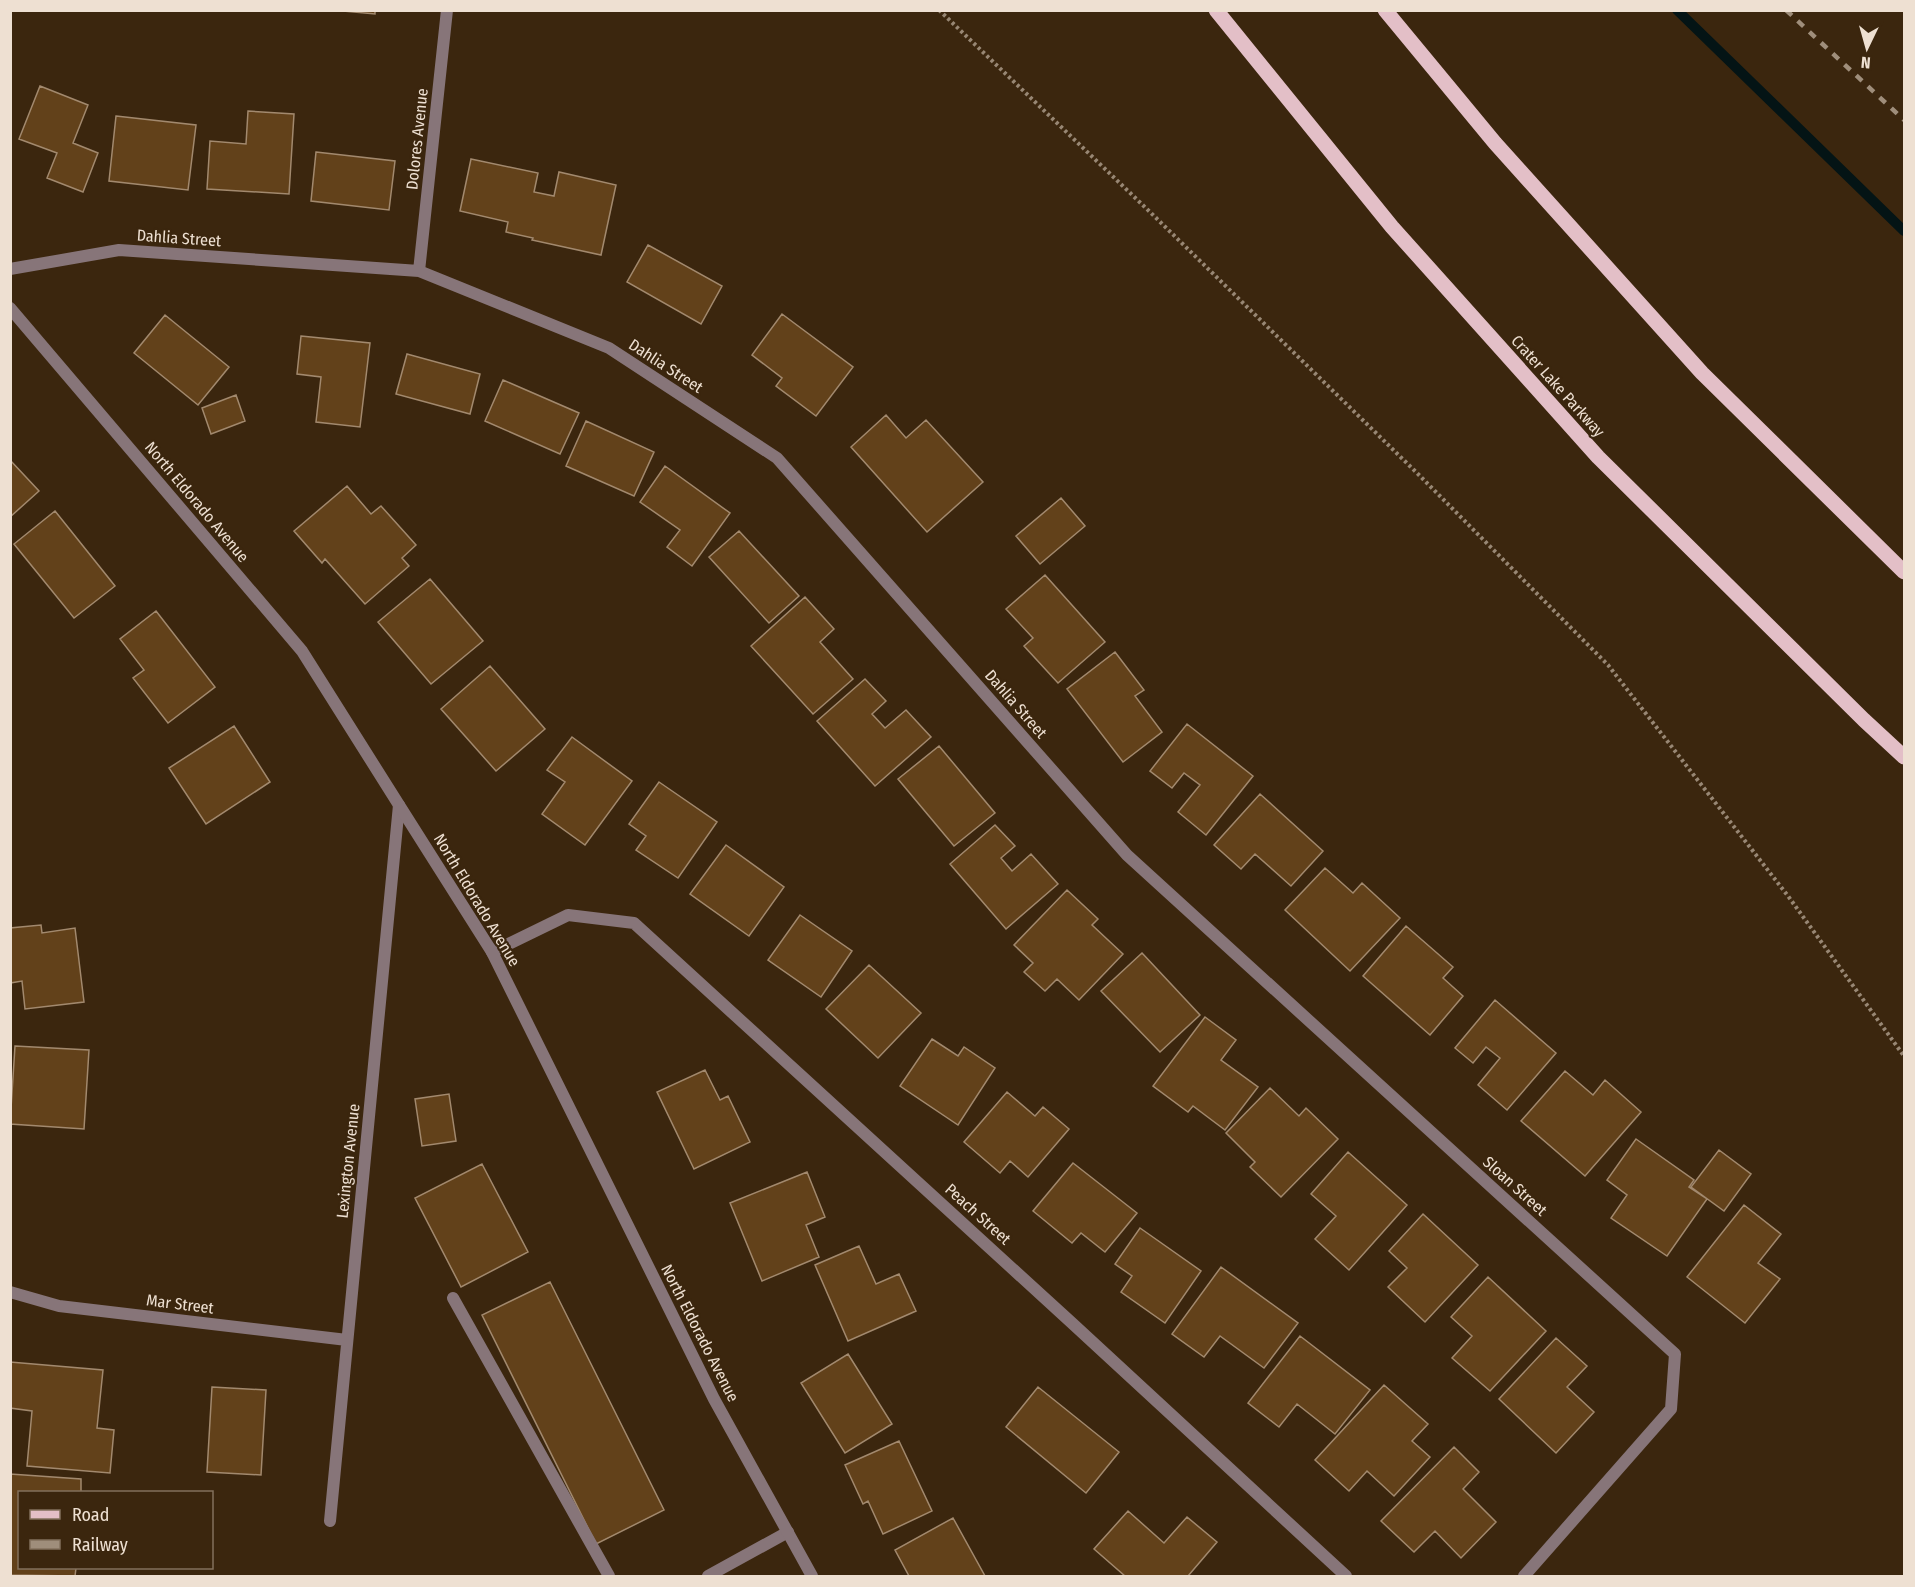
<svg xmlns="http://www.w3.org/2000/svg" width="1915" height="1587" viewBox="0 0 1915 1587" font-family="'Fira Sans Condensed',sans-serif">
<style>
.lines{fill:none;stroke-linecap:round;stroke-linejoin:round}
.stream{stroke:#041415;stroke-width:10}
.building{fill:#62411a;stroke:#a2896e;stroke-width:1.5}
.path{stroke:#988774;stroke-width:4;stroke-dasharray:3 3;stroke-linecap:butt}
.service{stroke:#877579;stroke-width:12}
.minor{stroke:#877579;stroke-width:12}
.tertiary{stroke:#877579;stroke-width:12}
.primary{stroke:#e3bfc7;stroke-width:15}
.rail{stroke:#9f8e7b;stroke-width:4.5;stroke-dasharray:8 8;stroke-linecap:butt}
.labels{text-anchor:middle;dominant-baseline:central;stroke-width:4.5;stroke-linejoin:round;paint-order:stroke}
.street-label{font-size:16px;fill:#eee0d2;stroke:#3b260e}
</style>
<rect width="100%" height="100%" fill="#3b260e"/>
<g class="lines">
<path class="stream" d="M1677,10L1904,231"/>
</g>
<path class="building" d="M332,10H375V14Z
M40,86L88,105L73,143L98,153L83,192L47,178L57,153L19,139Z
M248,111L294,114L289,194L207,189L210,141L246,144Z
M116,116L196,125L188,190L109,181Z
M316,152L395,161L389,210L311,201Z
M471,159L538,173L534,192L554,196L559,172L616,185L601,255L532,240L533,238L506,232L508,222L460,211Z
M648,245L722,286L701,324L627,282Z
M782,314L853,367L816,416L776,386L782,378L752,355Z
M165,315L229,367L198,405L134,353Z
M301,336L370,343L360,427L316,422L321,377L297,374Z
M407,354L480,374L470,414L396,394Z
M503,380L579,413L560,454L485,421Z
M236,395L245,421L211,434L202,408Z
M886,415L906,438L926,420L983,482L927,532L851,447Z
M586,421L654,452L634,496L566,466Z
M10,460L39,491L10,517Z
M665,466L730,513L692,566L667,547L680,530L640,502Z
M347,486L371,514L381,506L416,545L402,558L409,566L365,604L325,559L322,563L294,531Z
M1061,498L1085,526L1040,564L1016,536Z
M55,511L115,586L74,618L14,544Z
M739,531L799,596L769,623L709,557Z
M1045,575L1105,642L1058,683L1024,646L1033,638L1006,609Z
M430,579L483,641L431,684L378,622Z
M805,597L834,629L820,642L853,679L813,714L751,646Z
M156,611L215,687L168,723L133,678L144,670L120,639Z
M1115,652L1144,690L1135,696L1162,732L1123,762L1067,689Z
M490,666L545,729L496,771L441,709Z
M865,679L886,701L872,714L885,728L906,710L931,737L875,786L817,721Z
M1187,724L1253,776L1206,835L1178,812L1200,785L1184,773L1172,788L1150,771Z
M234,726L270,782L206,824L169,768Z
M572,737L632,781L585,845L542,814L565,782L547,770Z
M939,746L995,813L954,846L898,779Z
M659,782L717,822L678,878L636,850L646,836L629,824Z
M1260,794L1323,851L1291,886L1255,854L1241,869L1214,845Z
M995,825L1015,846L1001,858L1012,871L1031,854L1058,884L1006,929L950,864Z
M726,845L784,887L749,936L690,894Z
M1325,868L1353,893L1362,883L1400,918L1350,971L1285,910Z
M1067,890L1098,919L1092,925L1123,954L1079,1000L1057,979L1045,991L1024,972L1033,963L1014,945Z
M800,915L852,951L821,997L768,960Z
M41,925L42,933L75,928L84,1002L25,1009L22,981L10,983V928Z
M1406,926L1453,967L1443,978L1463,996L1430,1035L1363,976Z
M1142,953L1200,1015L1160,1052L1101,991Z
M869,965L921,1013L878,1058L826,1009Z
M1495,1000L1556,1053L1507,1110L1478,1085L1500,1058L1486,1047L1473,1063L1455,1048Z
M1205,1017L1236,1040L1221,1060L1258,1087L1225,1130L1193,1106L1188,1112L1153,1086Z
M932,1039L958,1056L964,1047L995,1068L958,1125L900,1086Z
M15,1046L89,1050L84,1129L10,1124Z
M705,1070L720,1100L728,1096L750,1142L694,1169L657,1092Z
M1565,1071L1593,1095L1605,1080L1641,1112L1585,1176L1521,1121Z
M1270,1088L1299,1116L1306,1108L1338,1139L1281,1197L1250,1167L1255,1162L1226,1133Z
M1007,1092L1035,1116L1043,1107L1069,1129L1028,1177L1010,1161L1000,1173L964,1142Z
M449,1094L456,1141L422,1146L415,1099Z
M1636,1139L1694,1180L1689,1187L1707,1199L1667,1256L1611,1218L1627,1195L1607,1180Z
M1719,1150L1751,1174L1724,1211L1691,1187Z
M1348,1152L1407,1205L1349,1270L1315,1239L1336,1216L1311,1194Z
M1073,1163L1137,1213L1105,1252L1081,1233L1072,1243L1033,1211Z
M482,1164L528,1252L461,1287L415,1198Z
M807,1172L825,1217L806,1225L819,1257L762,1281L730,1203Z
M1744,1205L1781,1234L1758,1263L1780,1279L1745,1323L1687,1277Z
M1423,1214L1478,1265L1425,1322L1388,1287L1407,1268L1389,1251Z
M1140,1228L1201,1271L1165,1323L1121,1292L1132,1276L1115,1264Z
M859,1246L876,1284L899,1274L916,1311L848,1341L815,1265Z
M1221,1267L1298,1323L1264,1368L1220,1336L1204,1357L1172,1334Z
M1488,1277L1546,1331L1490,1391L1452,1358L1472,1336L1451,1317Z
M550,1282L664,1510L596,1544L482,1315Z
M1300,1336L1370,1390L1335,1434L1297,1404L1279,1427L1248,1403Z
M1556,1338L1587,1366L1567,1387L1594,1412L1556,1453L1499,1399Z
M848,1354L892,1424L845,1453L801,1383Z
M10,1362L103,1370L97,1428L114,1430L110,1473L27,1466L32,1411L10,1408Z
M1384,1385L1428,1424L1412,1441L1430,1457L1394,1496L1367,1471L1349,1491L1315,1460Z
M212,1387L266,1390L261,1475L207,1472Z
M1038,1387L1119,1452L1086,1493L1006,1427Z
M899,1441L932,1511L883,1534L868,1501L863,1504L845,1465Z
M1454,1447L1479,1472L1463,1489L1496,1522L1461,1558L1435,1531L1414,1552L1381,1521Z
M10,1474L81,1479V1492H20V1568H76L75,1576L10,1575Z
M1128,1511L1164,1543L1187,1517L1217,1542L1188,1576H1125L1094,1549Z
M953,1518L985,1576H909L895,1550Z"/>
<g class="lines">
<path class="path" d="M939,10L1150,212L1419,475L1608,665L1788,896L1904,1056"/>
<path class="service" d="M453,1298L609,1576
M708,1576L788,1532"/>
<path class="minor" d="M10,269L119,250L419,271L609,348L777,458L1127,855L1675,1354L1671,1409L1524,1576
M419,271L447,10
M492,952L568,915L634,923L1073,1324L1346,1576
M10,1292L59,1306L347,1340
M330,1521L399,805"/>
<path class="tertiary" d="M10,308L302,651L399,805L492,952L714,1399L812,1576"/>
<path class="primary" d="M1216,10L1392,227L1598,457L1864,720L1904,757
M1385,10L1495,143L1702,373L1904,572"/>
<path class="rail" d="M1786,10L1904,120"/>
</g>
<g class="labels">
<g class="street-label">
<text transform="translate(417 139) rotate(-84)">Dolores Avenue</text>
<text transform="translate(179 238) rotate(4)">Dahlia Street</text>
<text transform="translate(666 366) rotate(33)">Dahlia Street</text>
<text transform="translate(1558 386) rotate(48)">Crater Lake Parkway</text>
<text transform="translate(197 502) rotate(50)">North Eldorado Avenue</text>
<text transform="translate(1016 704) rotate(49)">Dahlia Street</text>
<text transform="translate(477 900) rotate(59)">North Eldorado Avenue</text>
<text transform="translate(348 1161) rotate(-84)">Lexington Avenue</text>
<text transform="translate(1515 1186) rotate(42)">Sloan Street</text>
<text transform="translate(978 1214) rotate(42)">Peach Street</text>
<text transform="translate(180 1304) rotate(7)">Mar Street</text>
<text transform="translate(700 1333) rotate(63)">North Eldorado Avenue</text>
</g>
</g>
<rect width="1915" height="1587" fill="none" stroke="#eee0d2" stroke-width="24"/>
<rect x="18" y="1491" width="195" height="78" fill="#3b260e" stroke="#83705c" stroke-width="1.5"/>
<rect x="30" y="1510" width="30" height="9" fill="#e3bfc7" stroke="#83705c" stroke-width="1.5"/>
<text x="72" y="1521" font-size="18" fill="#eee0d2">Road</text>
<rect x="30" y="1540" width="30" height="9" fill="#9f8e7b" stroke="#83705c" stroke-width="1.5"/>
<text x="72" y="1551" font-size="18" fill="#eee0d2">Railway</text>
<g transform="translate(1867 48) rotate(185)" stroke="#3b260e" stroke-width="4.5" paint-order="stroke">
<path d="M0-4.5L10 22L0 15L-10 22Z" fill="#eee0d2"/>
<text y="-9" font-size="16" font-weight="bold" text-anchor="middle" fill="#eee0d2">N</text>
</g>
</svg>
